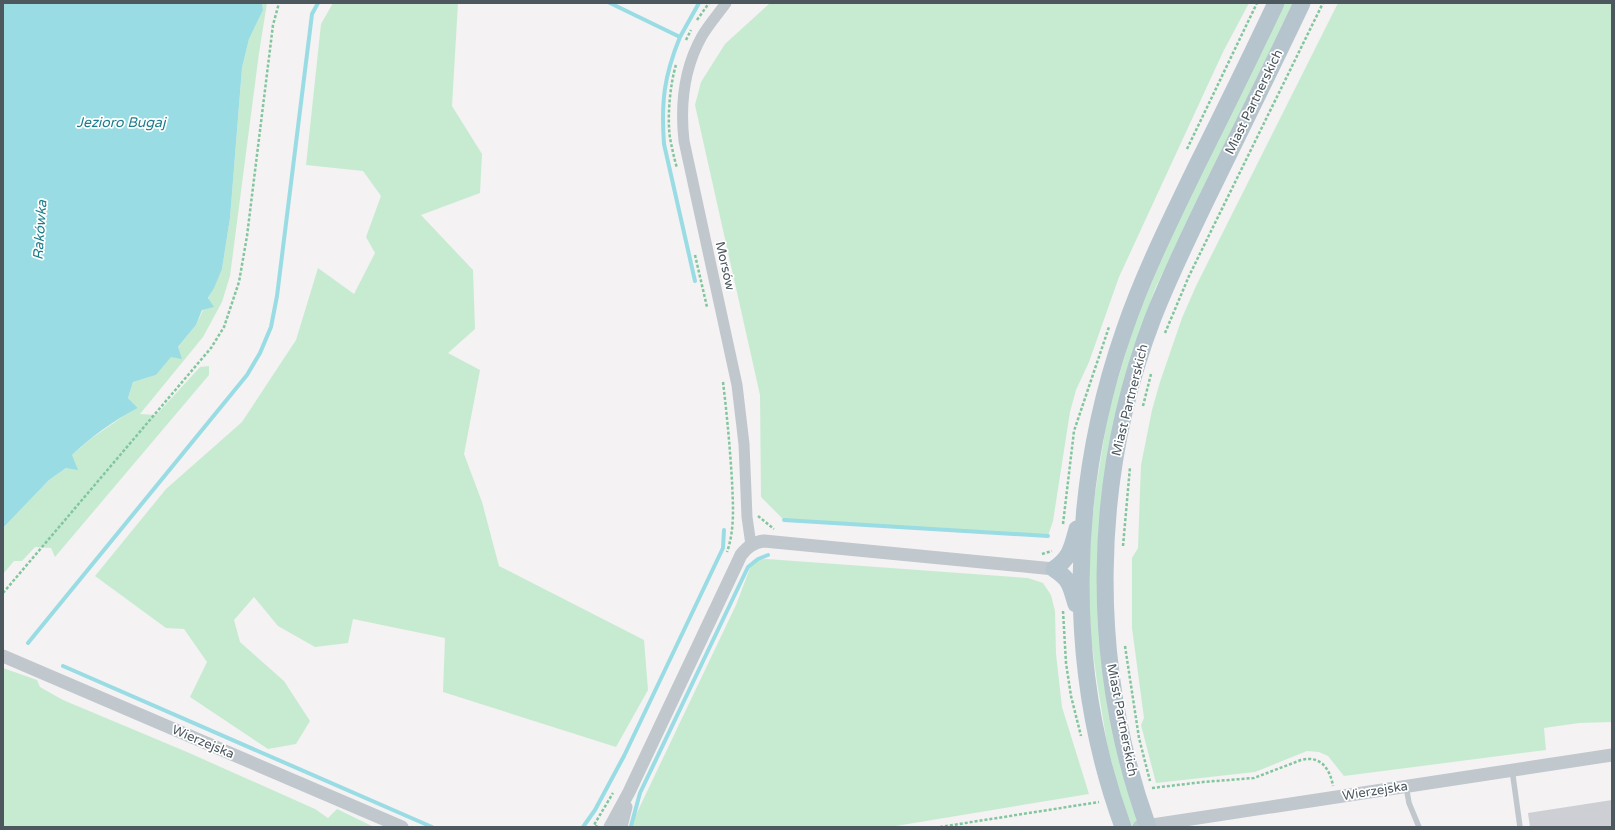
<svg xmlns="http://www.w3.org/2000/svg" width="1615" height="830" viewBox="0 0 1615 830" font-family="'Varela Round',sans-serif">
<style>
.green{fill:#c7ebd1}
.water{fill:#99dce3}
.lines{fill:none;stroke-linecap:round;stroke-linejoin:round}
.stream{stroke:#99dce3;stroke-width:4}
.building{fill:#cdcfd4}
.path{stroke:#82c69e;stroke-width:2.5;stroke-dasharray:3 2;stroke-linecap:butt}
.service{stroke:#c0c7cd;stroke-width:5.5}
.minor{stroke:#c0c7cd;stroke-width:11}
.tertiary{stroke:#c0c7cd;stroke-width:13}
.primary{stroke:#b5c4cd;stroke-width:17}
.labels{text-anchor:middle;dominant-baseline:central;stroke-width:3.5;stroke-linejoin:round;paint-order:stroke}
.street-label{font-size:13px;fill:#4c575e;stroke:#fff}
.water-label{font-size:14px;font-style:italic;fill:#1b7e8a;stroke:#fff}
</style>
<rect width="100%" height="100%" fill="#f4f2f3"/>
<path class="green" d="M262,3H267L259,53L230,276L222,302L203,337L140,414L156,415L200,367L209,366V375L55,557L51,548L35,547L22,561H14L3,574V528L49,480L66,468L72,455L89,440L125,415L138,408L128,398L133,382L156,375L196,325L222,269L230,218L242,68L249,39L263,10Z
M333,3H458L452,106L482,154L480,193L421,215L473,270L475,329L448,353L480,370L464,454L482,502L499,566L644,640L648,690L616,747L443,692L445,638L353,619L348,643L315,647L278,626L254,597L234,620L240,642L284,681L310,721L296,744L268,749L190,697L207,662L184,629L166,628L95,576L166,489L242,422L296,340L318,268L354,294L375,253L366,237L381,196L363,171L306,165L321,24Z
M770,3H1249L1223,52L1119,277L1089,362L1076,390L1070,412L1053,521L1048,536L784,520L761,497L760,395L695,105L701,82L725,44Z
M1285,3H1293L1155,289L1130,360L1121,392L1110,441L1100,514V637L1104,678L1117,750L1130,800L1140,827H1132L1119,790L1107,744L1097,682L1091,638L1088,576L1090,541L1095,494L1108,413L1133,328L1170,238Z
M1338,3H1612V722L1579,723L1544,728L1546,750L1344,776L1328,756L1319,752L1307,751L1255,772L1156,783L1141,725L1144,718L1132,628V558L1138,548L1141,465L1152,410L1160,382L1182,318L1196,286Z
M767,559L1028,578L1043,583L1051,595L1055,611L1056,654L1062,707L1089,794L890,827H633V821L736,605L753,560Z
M3,668L37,680L40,687L63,700L187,752L315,809L328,818L337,809L374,827H3Z"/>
<path class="water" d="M3,3H262L263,10L249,39L242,68L230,218L222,269L214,288L208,298L214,307L202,310L196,325L178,347L182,359L171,357L156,375L133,382L128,398L138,408C114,420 92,436 72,455L78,470L66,468L49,480L3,528Z"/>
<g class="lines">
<path class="stream" d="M610,3L680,37L699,3
M680,37C664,76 661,102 664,144L695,281
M784,520L1048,536
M28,643L247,375L260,353L271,327L277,296L312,14L318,3
M63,666L432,827
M631,826L640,793L748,567L758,559L768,555
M583,827L595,810L624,756L723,548L724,530"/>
</g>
<path class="building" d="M1612,800V827H1530L1528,813Z"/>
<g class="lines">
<path class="path" d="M697,20L709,3
M686,40L691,30
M676,65C670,84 667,118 670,138C672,148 674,158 677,168
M1187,149L1257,3
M695,255L707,307
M1165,333L1189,276L1323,3
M723,382C727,415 730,448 732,481C733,505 735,529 727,552
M1143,406L1151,374
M758,516L774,529
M1063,524L1074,431L1109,327
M1123,546L1130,467
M1042,554L1052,551
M3,593L211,348L224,327L239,282L247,236L273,25L279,3
M1063,611L1066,663L1071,696L1081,736
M1125,646L1139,738L1150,781
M1152,788L1203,782L1254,778L1301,760C1321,755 1330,769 1333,786
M598,827L594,825L613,793
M940,827L1099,802"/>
<path class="service" d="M1512,769L1520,827
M1406,786L1409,803L1419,827"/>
<path class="minor" d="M726,3C718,14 709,24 702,36C684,68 680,105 684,141L737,385L744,444L747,517L751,545"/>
<path class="tertiary" d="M3,656L402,827
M610,827L629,792L741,555C747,547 754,542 764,541L1054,569
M621,827L626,807
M1139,827L1612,755"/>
<path class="primary" d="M1076,604C1070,586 1072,581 1054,569C1071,557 1072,547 1077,529
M1123,827C1065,669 1069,489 1124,331C1143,275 1170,221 1196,167C1223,113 1250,58 1276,3
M1148,827C1089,664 1091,480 1153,318C1173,267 1198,217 1222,168C1249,113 1276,58 1302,3"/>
</g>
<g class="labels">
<g class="street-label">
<text transform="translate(1254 102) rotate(-64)">Miast Partnerskich</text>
<text transform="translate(725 266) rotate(77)">Morsów</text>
<text transform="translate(1130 400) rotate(-76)">Miast Partnerskich</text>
<text transform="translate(1122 720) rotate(79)">Miast Partnerskich</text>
<text transform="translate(203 742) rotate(23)">Wierzejska</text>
<text transform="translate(1375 791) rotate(-9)">Wierzejska</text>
</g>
<g class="water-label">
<text x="121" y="122">Jezioro Bugaj</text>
<text transform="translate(40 230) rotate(-86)">Rakówka</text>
</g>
</g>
<rect width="1615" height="830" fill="none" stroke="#4c575e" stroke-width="8"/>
</svg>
